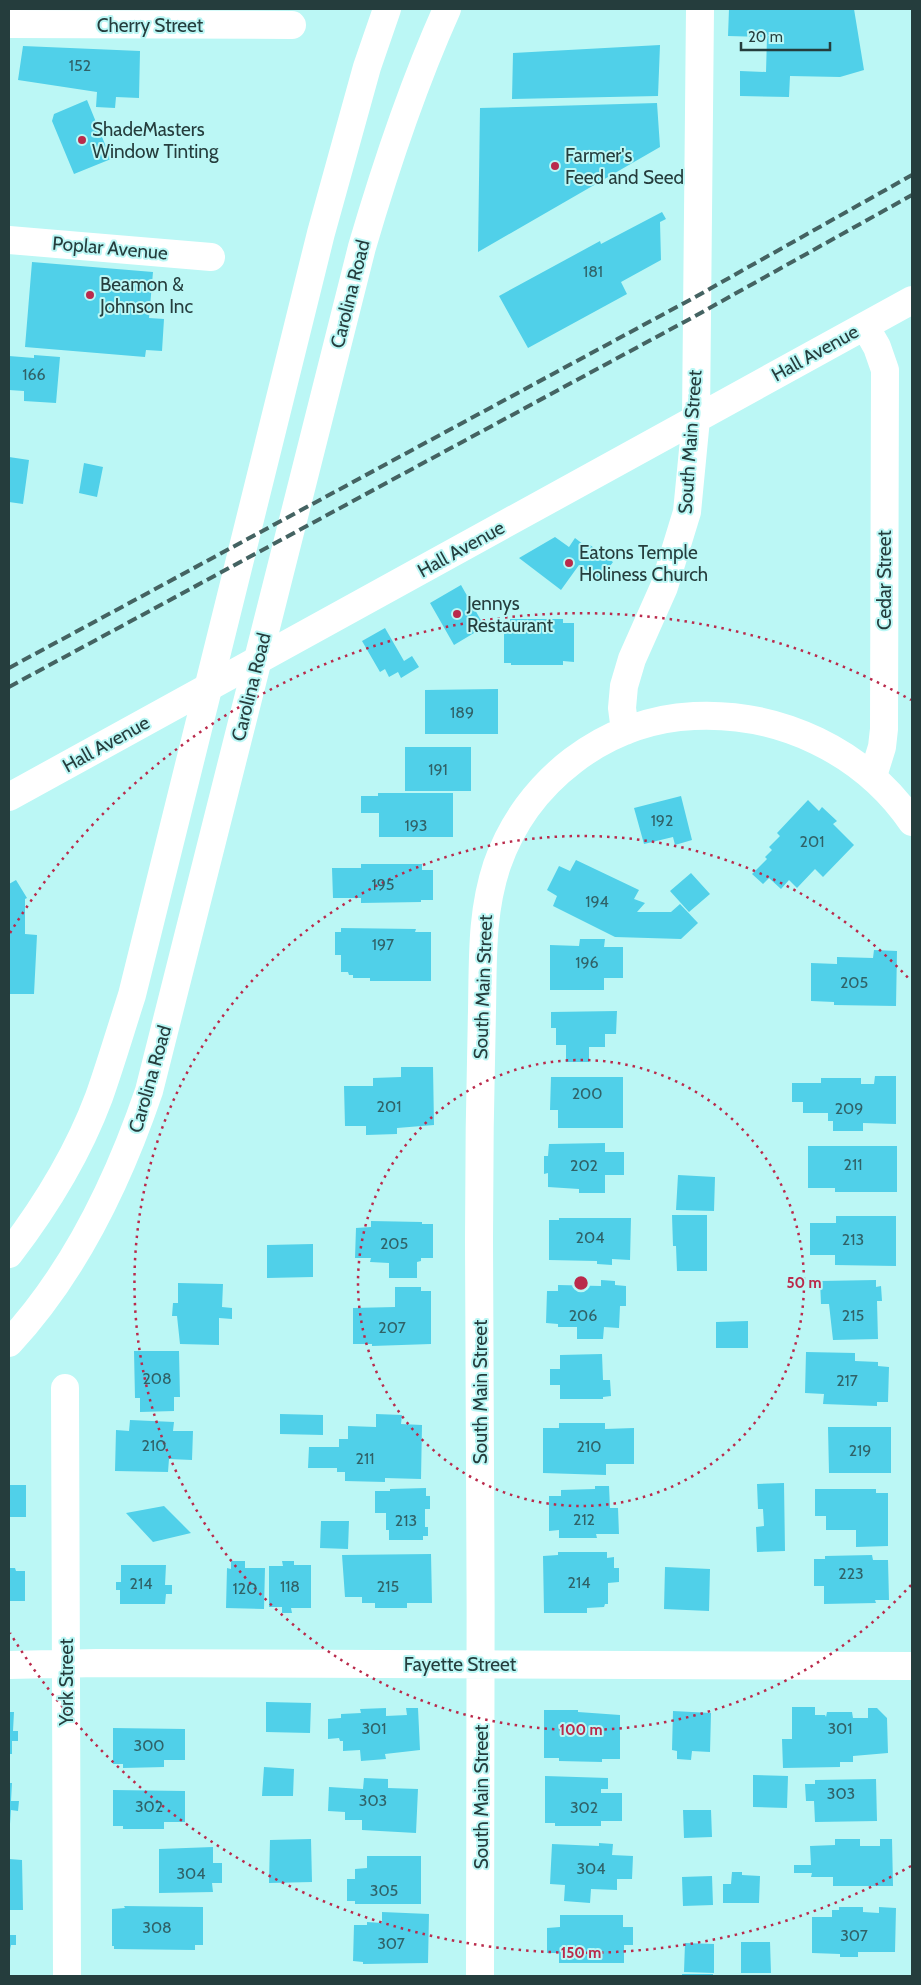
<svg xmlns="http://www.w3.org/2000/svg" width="921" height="1985" viewBox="0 0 921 1985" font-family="Cabin,sans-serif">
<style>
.building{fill:#50d0e9}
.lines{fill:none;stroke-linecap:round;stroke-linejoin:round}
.minor{stroke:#fff;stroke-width:28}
.major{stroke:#fff;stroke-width:28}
.rail{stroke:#446362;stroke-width:4;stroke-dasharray:10 5;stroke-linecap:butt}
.ring{fill:none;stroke:#ba2a4b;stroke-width:2.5;stroke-dasharray:2.5 5}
.poi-dot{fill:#ba2a4b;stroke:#bbf7f5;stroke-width:2}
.labels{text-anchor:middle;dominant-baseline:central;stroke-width:4;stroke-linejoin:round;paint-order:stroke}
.number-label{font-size:16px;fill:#306268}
.street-label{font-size:19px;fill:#253d3d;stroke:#bbf7f5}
.poi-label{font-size:19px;fill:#253d3d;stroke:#bbf7f5;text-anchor:start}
.centre{fill:#ba2a4b;stroke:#bbf7f5;stroke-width:2.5}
.ring-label{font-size:15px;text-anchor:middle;font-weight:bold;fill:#ba2a4b;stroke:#bbf7f5;stroke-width:4;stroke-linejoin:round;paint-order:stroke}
</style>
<rect width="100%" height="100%" fill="#bbf7f5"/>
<path class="building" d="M729,9H854L864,70L840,77L790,76L789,97L740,96V71L766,72L767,37L728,36Z
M660,45L658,96L512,99L513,53Z
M23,46L140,51L139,98L116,97L115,108L96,107L97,92L18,80Z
M87,100L111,159L74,174L52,121L54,114Z
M657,103L660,147L478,252L480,108Z
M662,212L666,219L660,222L661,260L621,282L627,294L528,348L499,296L600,241L601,244Z
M32,262L153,272L149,318L164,319L162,351L146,350L145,357L25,347Z
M34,355L60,357L56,403L24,401V391L9,390V356L34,358Z
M9,457L29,460L23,504L9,502Z
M84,463L103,467L97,497L79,493Z
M555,537L569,547L575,538L588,548L590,545L613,562L600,580L579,565L561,590L519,558Z
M461,585L483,624L473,630L474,633L454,645L430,603Z
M510,619H563V623H574V662L563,661V665H511V663H504V621L510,622Z
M385,628L404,661L412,656L419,667L401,678L398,672L389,677L385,669L380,672L362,641Z
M498,689V734H425V690Z
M405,747H471V791H405Z
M378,793H453V837H379V813H361V796H378Z
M681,796L692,840L675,845L673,837L644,844L634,808Z
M808,800L819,811L822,807L837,821L833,824L854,845L823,877L815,869L797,888L789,880L781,889L769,878L763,884L752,874L767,859L765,857L772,850L769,847L780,836L777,833Z
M576,860L639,890L634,899L645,903L637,912H671L680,904L698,923L681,939L615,937L553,906L557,896L547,890L559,866L570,871Z
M361,864H422V870H433V900H421V902L361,903V898H333L332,868H361Z
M691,873L710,894L689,912L670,891Z
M16,880L27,898L25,899V934L37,935L34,994H9V884Z
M341,928L416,929L415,932H431V981H370V978H353V975H349L348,972H341V955H335V932H341Z
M580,939H605L604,947H623V978H604V990H550V945L579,946Z
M874,950L897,951L896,1006L834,1005V1002L811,1001V963L837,964V957L873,958Z
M617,1011L616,1034H605V1047H589V1062H566V1045H556V1028H551V1012Z
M401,1067H433L434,1125L397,1128V1134L366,1135V1126H345L344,1086H373V1078L401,1077Z
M875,1076H896V1124L863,1123V1131H833V1121H828V1113H803V1102H792V1083H821V1078H861V1084H874Z
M551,1077H623V1128H558V1110H550Z
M605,1143V1152H624V1175H605V1193H579V1189L548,1187V1173L544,1174V1156H548L549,1144Z
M808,1146H897V1192H835V1188H808Z
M678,1175L715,1177L714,1211L676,1210Z
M672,1215H707V1271H677L676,1246H673Z
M836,1216H896V1266L835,1265V1255H810V1223H836Z
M559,1218H631L630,1260L612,1259V1265L597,1264V1261L549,1260V1220H559Z
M371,1221L422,1222V1224H433V1258H421V1261L417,1262V1278H389V1263L370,1262L371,1258H355L356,1228L371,1227Z
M313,1244V1277L267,1278V1245Z
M601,1280L615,1281V1285L626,1286V1306H620L619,1328L604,1327L603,1339H577V1327H558V1324L546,1323L547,1291H558V1285L601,1286Z
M876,1280V1287L881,1286L882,1301H877L878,1339L833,1340L829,1304H821L820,1281Z
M178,1283L223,1284L222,1307L232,1308V1319L219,1318V1345L180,1344L177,1316H172L173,1303H178Z
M395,1287H421V1291H431V1344L372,1346V1344H353V1308L395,1307Z
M748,1321V1348H716V1322Z
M134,1351H179L180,1397H174V1411L140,1412V1398H135Z
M806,1352L855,1353V1361L878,1362V1366L889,1367L888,1402H877V1406L823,1404L824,1394L805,1393Z
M602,1354L603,1380H610L611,1396L603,1397V1399H560V1385H550V1369H560V1355Z
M280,1414L323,1415V1435L280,1434Z
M376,1414L402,1415L401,1424L422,1425L421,1479L385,1478V1482L345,1481V1472H337V1468H308L309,1447H339V1439H348V1426L376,1427Z
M130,1420L174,1422L173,1431H193L192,1460L169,1459L168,1472L115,1471L116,1430L129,1431Z
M559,1423H605V1429L634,1428V1464H606V1475L543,1473V1428H559Z
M828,1427H891V1473H829Z
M784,1483L785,1551L757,1552L756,1527L764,1526L763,1509H758L757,1484Z
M9,1485H26V1517H9Z
M595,1486H609L610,1508H618L619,1534H596L597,1538H559V1530L549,1531V1496H561V1490L595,1489Z
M426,1488V1496H430V1509H425V1527H428V1536H423V1540H389V1530H386V1513H375V1491H390V1489Z
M815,1489H876V1493H888V1546L856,1547V1530H826V1516H815Z
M164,1506L191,1533L153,1542L126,1513Z
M321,1521H349L348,1549L320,1548Z
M558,1552H607V1558L614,1557V1568H619V1582L608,1583V1604H605L604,1607L587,1608V1613H544L543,1556L558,1555Z
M431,1554L432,1603H407V1608H375V1603H362V1597H345L342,1555Z
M872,1555L873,1560H888L889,1600H875L876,1603L824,1604V1586H814V1559H825V1556Z
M231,1561H245V1568H265L264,1609L226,1608L227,1568L231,1569Z
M282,1561H294V1565H311V1608H291L292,1613H282V1607H269V1566H283Z
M121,1565H166L165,1585H172V1594H166L165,1604H120V1590H116V1582H121Z
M665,1567L710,1569L709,1611L664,1609Z
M9,1568H15L16,1571H25V1601H9Z
M266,1702L311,1703L310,1733L266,1732Z
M792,1707H815V1715H825L826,1717L827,1712H852L853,1718H868V1708H877L887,1718L888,1753L853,1756V1762H840V1767L783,1768L782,1739H792Z
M386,1708V1716L407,1715L406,1708H418L420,1750L385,1754L386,1759L361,1761L360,1750L343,1751V1741H340L339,1738L328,1739V1719L341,1718V1714L361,1713L360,1709Z
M544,1710H578V1712L620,1715V1759H602V1762L559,1761V1758H544Z
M673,1711L711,1713L710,1752L692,1751L691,1760L677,1759V1751L672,1750Z
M9,1712H14L13,1731H18V1741H12V1754H9Z
M113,1728L185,1729V1760H164V1767L123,1768V1764H113Z
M264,1767L294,1769L293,1796H262Z
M753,1775L788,1776L787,1808L753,1807Z
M545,1776L608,1778V1789H601V1793H622V1821H601V1826H555V1823H545Z
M364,1778L388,1779V1788L418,1789L416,1833L362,1830V1820H345V1812L328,1811L329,1787L363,1789Z
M876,1779L877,1821L815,1822L814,1801H806L805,1784H815V1780Z
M9,1783H12L11,1801H19L18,1811L11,1810L10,1824Z
M113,1790L185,1791V1822H164V1829H123V1826H113Z
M683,1810H711L712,1837L684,1838Z
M311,1839L312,1882L269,1883L270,1840Z
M835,1839H860V1846H880V1839H892L893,1886H833V1877H811L812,1873H794V1865H811L810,1846L835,1845Z
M599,1843L613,1844L612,1855L633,1856L632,1879H617V1890L591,1889L590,1903L564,1901L565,1885L550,1884L552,1844L599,1846Z
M213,1847V1863H222V1883H212L213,1892L159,1893V1849Z
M367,1856H421V1904H355V1901H347V1879H355V1869L367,1868Z
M9,1859L22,1860L23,1910H9Z
M732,1872H742V1875L760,1876L759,1903H723V1884H731Z
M712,1876L713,1905L683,1906L682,1877Z
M124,1906L203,1907V1945H195V1950L114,1949V1946H112V1909L125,1908Z
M839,1907H863V1912L879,1913V1907L896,1908L895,1952H858V1957H840V1954L812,1953V1917H832V1910H839Z
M382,1912L429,1914L428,1963L363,1964V1962L353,1961L354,1925H367V1922L382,1923Z
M560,1915H623V1927H633V1945H624V1963H559V1953H547V1928L560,1927Z
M9,1935H16V1945H11L10,1950Z
M741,1942H770L771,1973H741Z
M685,1943L714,1944V1973L684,1972Z
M682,1974H713V1976H682Z"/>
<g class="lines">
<path class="minor" d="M9,24L292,25
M9,240L211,257
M865,326L877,347L885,370L884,729L882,747L873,776
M625,731L622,708L624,686L632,659L664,587L687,512L696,419L700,9
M9,797L912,300
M65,1388L67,1976
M9,1665L97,1663L912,1666
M480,1976C481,1731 481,1485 479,1240C479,1163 480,1087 482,1011C483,960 481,913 497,865C526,781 605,720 694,716C780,712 863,751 912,822"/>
<path class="major" d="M9,1254C45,1207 78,1153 99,1097C111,1063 121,1029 132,995L321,233L367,67L387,9
M9,1343C75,1272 118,1182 149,1091L362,247C386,165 412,87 447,9"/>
<path class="rail" d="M9,668L697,296L912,175
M9,687L697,315L912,195"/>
</g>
<g class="ring">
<circle cx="581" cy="1283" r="223"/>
<path d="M911 1585A447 447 0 1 1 911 981"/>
<path d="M911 1866A670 670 0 0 1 10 1633M10 933A670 670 0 0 1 911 700"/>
</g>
<g class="poi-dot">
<circle cx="82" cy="140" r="5"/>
<circle cx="555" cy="166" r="5"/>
<circle cx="90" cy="295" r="5"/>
<circle cx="569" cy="563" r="5"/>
<circle cx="457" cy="614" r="5"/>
</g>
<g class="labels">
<g class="number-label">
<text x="80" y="65">152</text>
<text x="593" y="271">181</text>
<text x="34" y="374">166</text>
<text x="462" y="712">189</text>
<text x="438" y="769">191</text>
<text x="662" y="820">192</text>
<text x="416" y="825">193</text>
<text x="812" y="841">201</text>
<text x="383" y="884">195</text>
<text x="597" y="901">194</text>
<text x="383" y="944">197</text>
<text x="587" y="962">196</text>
<text x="854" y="982">205</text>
<text x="587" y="1093">200</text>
<text x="389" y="1106">201</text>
<text x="849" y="1108">209</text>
<text x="853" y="1164">211</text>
<text x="584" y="1165">202</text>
<text x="590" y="1237">204</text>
<text x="853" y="1239">213</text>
<text x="394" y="1243">205</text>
<text x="583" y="1315">206</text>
<text x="853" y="1315">215</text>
<text x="392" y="1327">207</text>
<text x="157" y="1378">208</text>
<text x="847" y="1380">217</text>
<text x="154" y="1445">210</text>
<text x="589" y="1446">210</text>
<text x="860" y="1450">219</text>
<text x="365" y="1458">211</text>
<text x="584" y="1519">212</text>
<text x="406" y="1520">213</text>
<text x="851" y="1573">223</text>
<text x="579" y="1582">214</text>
<text x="141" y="1583">214</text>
<text x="290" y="1586">118</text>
<text x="388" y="1586">215</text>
<text x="245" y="1588">120</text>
<text x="374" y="1728">301</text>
<text x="840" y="1728">301</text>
<text x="149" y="1745">300</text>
<text x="841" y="1793">303</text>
<text x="373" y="1800">303</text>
<text x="149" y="1806">302</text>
<text x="584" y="1807">302</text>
<text x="591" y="1868">304</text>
<text x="191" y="1873">304</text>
<text x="384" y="1890">305</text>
<text x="157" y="1927">308</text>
<text x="854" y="1935">307</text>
<text x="391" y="1943">307</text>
</g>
<g class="street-label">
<text x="150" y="25">Cherry Street</text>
<text transform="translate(110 248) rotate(5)">Poplar Avenue</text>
<text transform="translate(350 294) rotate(-76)">Carolina Road</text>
<text transform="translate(815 353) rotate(-29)">Hall Avenue</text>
<text transform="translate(690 442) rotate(-86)">South Main Street</text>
<text transform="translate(461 549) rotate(-29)">Hall Avenue</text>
<text transform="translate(884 580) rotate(-90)">Cedar Street</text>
<text transform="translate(251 687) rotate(-76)">Carolina Road</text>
<text transform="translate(106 744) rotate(-29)">Hall Avenue</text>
<text transform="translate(483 987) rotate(-88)">South Main Street</text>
<text transform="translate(150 1079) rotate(-74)">Carolina Road</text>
<text transform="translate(480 1392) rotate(-90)">South Main Street</text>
<text x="460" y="1664">Fayette Street</text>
<text transform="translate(66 1682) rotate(-90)">York Street</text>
<text transform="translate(481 1797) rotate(-90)">South Main Street</text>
</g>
<g class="poi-label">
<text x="92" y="129">ShadeMasters<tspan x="92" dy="22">Window Tinting</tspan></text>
<text x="565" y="155">Farmer's<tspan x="565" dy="22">Feed and Seed</tspan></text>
<text x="100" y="284">Beamon &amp;<tspan x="100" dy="22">Johnson Inc</tspan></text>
<text x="579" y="552">Eatons Temple<tspan x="579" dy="22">Holiness Church</tspan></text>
<text x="467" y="603">Jennys<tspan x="467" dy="22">Restaurant</tspan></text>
</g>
</g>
<circle cx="581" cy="1283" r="8" class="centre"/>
<g class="ring-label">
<text x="804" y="1288">50 m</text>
<text x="581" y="1735">100 m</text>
<text x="581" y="1958">150 m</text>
</g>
<rect width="921" height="1985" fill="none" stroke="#253d3d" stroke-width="20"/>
<path d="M741 42v8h89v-8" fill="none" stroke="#253d3d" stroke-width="2.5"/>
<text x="748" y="42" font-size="15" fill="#253d3d" stroke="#bbf7f5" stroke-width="4" paint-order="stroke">20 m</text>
</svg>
